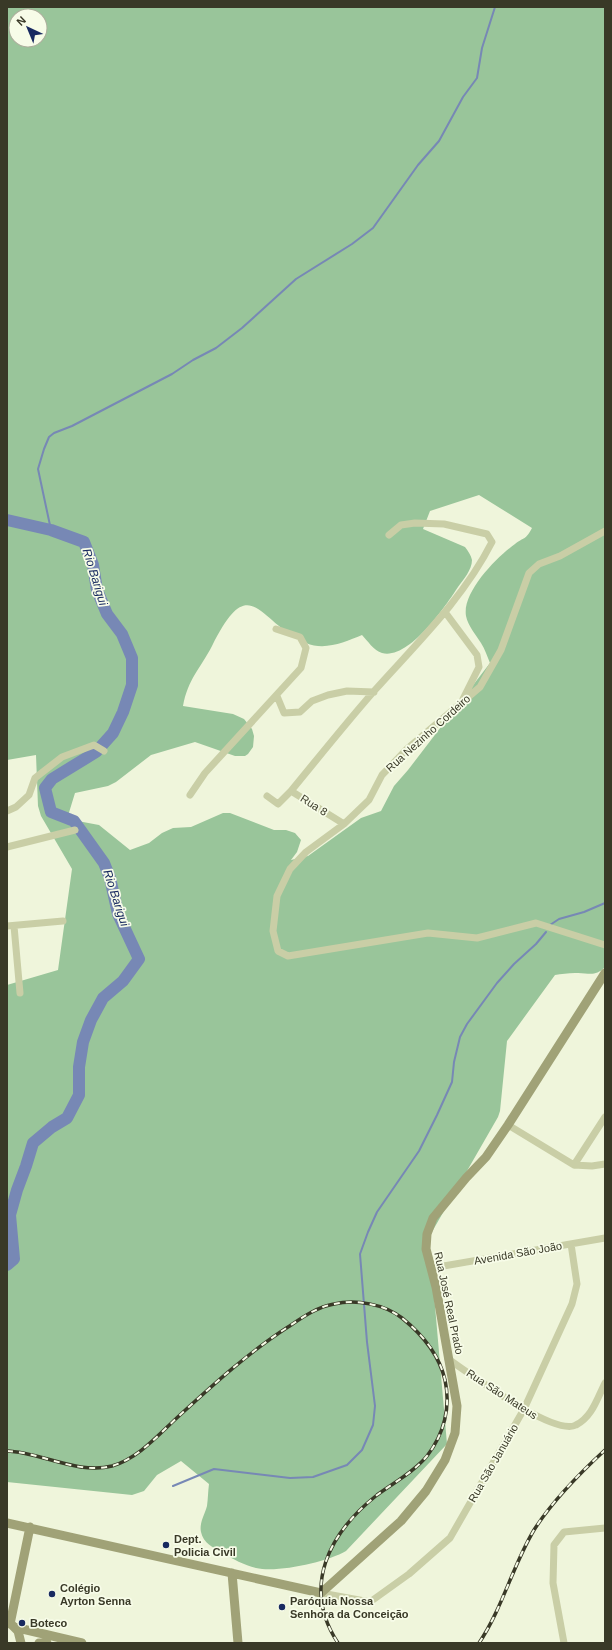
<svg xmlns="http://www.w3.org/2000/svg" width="612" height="1650" viewBox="0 0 612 1650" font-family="Helvetica,sans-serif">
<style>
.green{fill:#99c59a;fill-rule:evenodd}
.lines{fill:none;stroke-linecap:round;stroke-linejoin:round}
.stream{stroke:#7788b5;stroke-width:2}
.river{stroke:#7788b5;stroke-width:12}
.street{stroke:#c9cea6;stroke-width:7}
.secondary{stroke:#a0a277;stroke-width:9}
.rail-casing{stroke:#393927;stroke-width:3.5}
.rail{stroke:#f7fce8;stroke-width:2;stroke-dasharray:6;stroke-linecap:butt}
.poi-dot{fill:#182a60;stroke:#f7fce8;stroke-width:1.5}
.labels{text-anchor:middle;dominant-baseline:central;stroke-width:3.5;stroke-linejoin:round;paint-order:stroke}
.street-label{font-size:11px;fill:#393927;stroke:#f7fce8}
.poi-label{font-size:11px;font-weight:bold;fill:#393927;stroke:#f7fce8;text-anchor:start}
.water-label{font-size:12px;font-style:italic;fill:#182a60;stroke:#f7fce8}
</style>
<rect width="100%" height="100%" fill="#eff5db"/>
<path class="green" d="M7,7H605V967C594,978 588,972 575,973C568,973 561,974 555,975L507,1041L500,1111L498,1117L429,1237L447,1444L346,1551C327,1562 278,1573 256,1568C244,1565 233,1559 222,1553C214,1548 203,1543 201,1532C199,1523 205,1514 207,1506C208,1499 208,1491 209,1484L181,1461L157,1475L144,1491L132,1495L7,1482V985L58,970L72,869L41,816L38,806L36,755L7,760ZM16,16H40V40H16ZM479,495L532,528C526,540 524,537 515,544C497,557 462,592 466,616C468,626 476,635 481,643C485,649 487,656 490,663L408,770L394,786L381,811L361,818L308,856L291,860L297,852L301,840L295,833L286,830H274L230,813H223L191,827L173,828L162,833L149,843L130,850L99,825L67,819L75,793L108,786L116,782L151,755L195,742L235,756H245L248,754L253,747L254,736L252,729L244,719L233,714L183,706C188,679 200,669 212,646C251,568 257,622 306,643C325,651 345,642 362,635C367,640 374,651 382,653C409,660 445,607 458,587C463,580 472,570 472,560C471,555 468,551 465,547L423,529L430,511Z"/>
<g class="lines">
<path class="stream" d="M51,530L38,469L44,449L49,437L54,433L72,426L172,374L193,360L216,348L242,328L296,279L352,244L373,228L418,165L439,141L463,97L477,78L482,48L495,7
M550,925L559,919L584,912L605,903
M173,1486L214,1469L290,1478L313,1477L347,1465L362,1450L373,1425L375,1406L367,1342L360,1254L368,1232L377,1212L419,1151L437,1115L452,1082L454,1062L460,1037L467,1024L497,983L514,964L536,944L546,932"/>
<path class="river" d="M7,520L51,530L84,542L93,565L97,590L107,614L122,634L132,658V685L123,712L113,733L96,752L52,779L45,788L51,812L74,821L104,863L110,878L118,914L139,959L123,981L103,998L91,1020L83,1042L79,1067V1095L67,1118L52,1127L33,1143L26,1166L17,1190L10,1215L14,1259L7,1265"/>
<path class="street" d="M605,531L560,556L539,564L529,573L501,650L480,687L407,749L382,775L369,800L344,824L306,852L290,869L277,896L273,931L278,951L288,956L428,933L477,938L536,923L605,945
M445,612L477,655L479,667L463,699
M277,696L284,713L300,712L312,701L328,695L347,691L374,692
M291,791L344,824
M190,795L205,773L301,668L306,648L300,637L276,629
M267,796L278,804L291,791C319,757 346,723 375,690C417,643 463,599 492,542L487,534L444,524L415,523L401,525L389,535
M7,811L16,807L29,795L35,778L62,757L94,745L104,751
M7,847L75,830
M7,926L63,921
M14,926L20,993
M508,1125L574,1165L592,1166L605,1164
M574,1165L605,1117
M432,1268L605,1238
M448,1359C469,1373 554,1437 576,1425C592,1417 597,1399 605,1383
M321,1593L370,1602L409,1574L450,1538L524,1409L572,1304L577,1284L571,1244
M564,1643L553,1583L554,1545L564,1532L605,1528"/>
<path class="secondary" d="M7,1523L321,1593L401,1521L426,1491L445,1460L455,1433L457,1406L436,1287L426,1249L427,1234L433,1218L466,1178L486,1157L508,1125L605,973
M232,1573L238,1643
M10,1624L30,1527
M12,1625L18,1631L21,1643
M14,1627L82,1643
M39,1643H47"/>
<defs>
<path id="rail" d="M7,1451C40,1452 78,1475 112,1466C139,1458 159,1434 180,1415C214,1384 249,1352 288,1327C303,1317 317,1307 334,1304C356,1299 384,1304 402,1318C423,1335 439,1354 445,1380C451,1407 444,1434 427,1456C414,1472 393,1483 377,1495C329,1533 301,1587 338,1643
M479,1643C502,1609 513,1565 534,1530C553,1500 579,1474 605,1450"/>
</defs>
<use href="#rail" class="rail-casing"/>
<use href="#rail" class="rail"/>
</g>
<g class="poi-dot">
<circle cx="166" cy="1545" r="4"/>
<circle cx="52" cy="1594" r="4"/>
<circle cx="282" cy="1607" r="4"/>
<circle cx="22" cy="1623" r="4"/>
</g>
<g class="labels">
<g class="street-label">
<text transform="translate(428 733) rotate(-42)">Rua Nezinho Cordeiro</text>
<text transform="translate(314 805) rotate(32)">Rua 8</text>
<text transform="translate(518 1253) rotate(-10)">Avenida São João</text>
<text transform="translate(449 1303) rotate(78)">Rua José Real Prado</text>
<text transform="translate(502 1394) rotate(33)">Rua São Mateus</text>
<text transform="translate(493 1463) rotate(-60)">Rua São Januário</text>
</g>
<g class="poi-label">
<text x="174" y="1539">Dept.<tspan x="174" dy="13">Policia Civil</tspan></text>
<text x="60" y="1588">Colégio<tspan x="60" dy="13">Ayrton Senna</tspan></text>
<text x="290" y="1601">Paróquia Nossa<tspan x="290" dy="13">Senhora da Conceição</tspan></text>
<text x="30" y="1623">Boteco</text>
</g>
<g class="water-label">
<text transform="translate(95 577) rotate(73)">Rio Barigui</text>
<text transform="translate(116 898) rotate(72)">Rio Barigui</text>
</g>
</g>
<rect width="612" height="1650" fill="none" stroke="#393927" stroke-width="16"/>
<g transform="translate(28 28) rotate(316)"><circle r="19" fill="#f7fce8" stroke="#abae9b"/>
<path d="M0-3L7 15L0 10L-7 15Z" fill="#182a60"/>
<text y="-6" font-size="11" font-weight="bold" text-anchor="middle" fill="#393927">N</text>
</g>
</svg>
